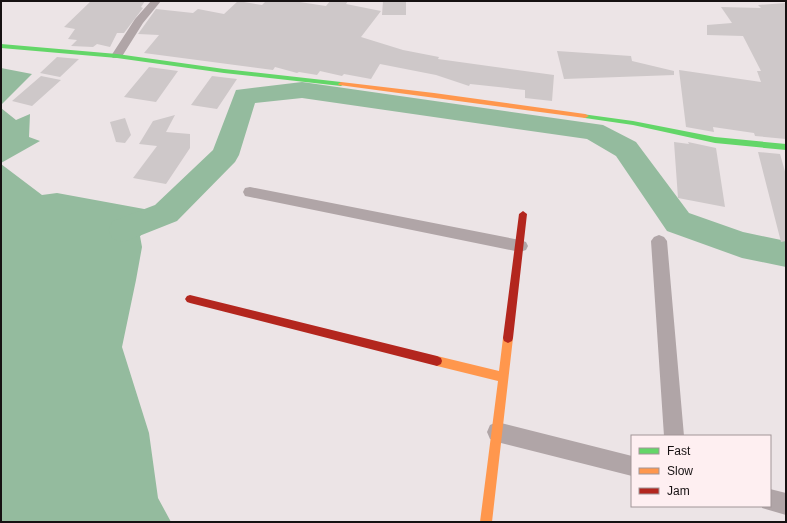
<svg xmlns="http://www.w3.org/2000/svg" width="787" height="523" viewBox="0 0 787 523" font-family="Arial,sans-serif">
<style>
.water{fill:#94bb9e}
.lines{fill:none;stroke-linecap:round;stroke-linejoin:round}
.river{fill:#94bb9e;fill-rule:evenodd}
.building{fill:#cec8c9}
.street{fill:#b0a5a7;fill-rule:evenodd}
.fast{fill:#63d668;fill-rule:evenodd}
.slow{fill:#ff974d;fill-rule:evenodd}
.jam{fill:#b3261e;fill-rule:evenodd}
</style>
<rect width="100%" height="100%" fill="#ece4e6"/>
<path class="water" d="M1,68L32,74L1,105Z
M1,108L16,120L30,114L29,137L40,141L1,163Z
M1,164L42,195L57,193L166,213L140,236L142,247L136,280L122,347L149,433L158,498L171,522H1Z"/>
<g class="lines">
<path class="river" d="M302,82L603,125L636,142L689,213L743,232L786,241V267L742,258L667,231L616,156L587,139L302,98L255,103L239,155L235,162L177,221L124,242L113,239L108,230L113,221L155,205L213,150L236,90Z"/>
</g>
<path class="building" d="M91,1H145L141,7L143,8L124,33H117L110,47L97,44L93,47L71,46L77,40L68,39L75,29L64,27Z
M238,1L262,5L266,1H293L326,6L330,1H348L346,4L381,11L361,37L403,50L439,57L438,59L554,75L552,101L525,98V90L470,84L469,86L436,75L380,64L371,79L344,74L342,76L320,71L317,75L299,72L297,73L275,67L273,70L144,53L159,35L138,34L156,9L193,13L198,9L224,14Z
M383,1H406V15H382Z
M786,3V139L755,136L754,133L713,127L714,132L686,127L679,70L761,82L757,71H761L743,36L707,35V25L732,23L721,7L761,8L758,5Z
M557,51L631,56L632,61L674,71V75L564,79Z
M57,57L79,59L60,77L40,73Z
M149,67L178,71L156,102L124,97Z
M41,76L61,80L32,106L12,101Z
M212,76L237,79L217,109L191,105Z
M175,115L166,132L190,134V148L166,184L133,178L157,146L139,144L153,121Z
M125,118L131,135L125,143L116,142L110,122Z
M674,142L689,144L688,142L716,148L725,207L678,198Z
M758,152L780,154L786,175V241L781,242Z"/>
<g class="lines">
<path class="street" d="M151,1H161L143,23L121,58H113L111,56L135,19Z
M250,187L520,240L526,242L528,246L526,250L520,252L250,197L245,196L243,192L245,188Z
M659,235L664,237L667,241L684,436H664L651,241L654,237Z
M497,422L632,456V476L497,442L490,439L487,432L490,425Z
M770,489L786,493V515L762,508V506H770Z"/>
<path class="fast" d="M1,44L117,54L224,69L341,82L344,84L341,86L224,73L117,58L1,48Z
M582,114L633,121L715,137L786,144V150L715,143L633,125L585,118L581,116Z"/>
<path class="slow" d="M341,82L434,93L585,114L589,116L585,118L339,85L338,84Z
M508,333L512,335L513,338L492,522H480L498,381L437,366L433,364L432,361L433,358L437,356L499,371L503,338L504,335Z"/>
<path class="jam" d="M523,211L527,214L513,338L512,341L508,343L504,341L503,338L519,214Z
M190,295L437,356L441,358L442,361L441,364L437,366L190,303L187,302L185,299L187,296Z"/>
</g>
<rect width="787" height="523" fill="none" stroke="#161112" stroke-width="4"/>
<rect x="631" y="435" width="140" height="72" fill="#feeff1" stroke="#a19698"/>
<rect x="639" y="448" width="20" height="6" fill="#63d668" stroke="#a19698"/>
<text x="667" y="455" font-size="12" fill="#161112">Fast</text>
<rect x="639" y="468" width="20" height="6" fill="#ff974d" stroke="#a19698"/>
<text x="667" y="475" font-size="12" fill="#161112">Slow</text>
<rect x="639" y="488" width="20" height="6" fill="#b3261e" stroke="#a19698"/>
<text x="667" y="495" font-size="12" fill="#161112">Jam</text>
</svg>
